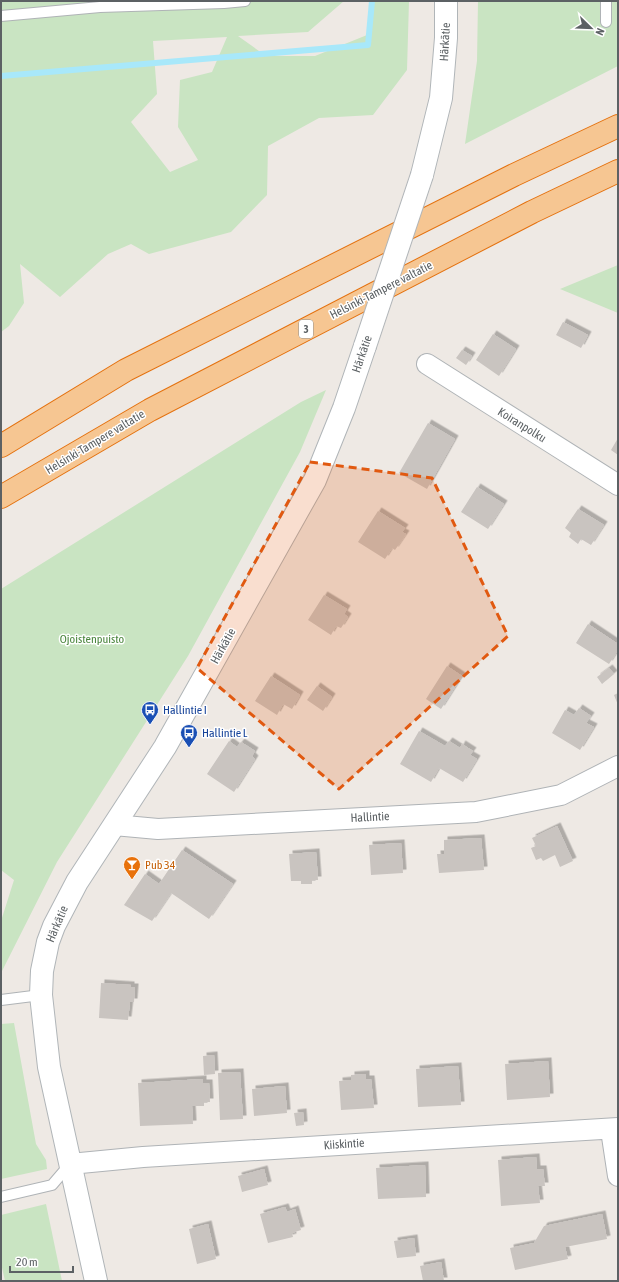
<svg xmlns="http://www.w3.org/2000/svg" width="619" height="1282" viewBox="0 0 619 1282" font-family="'Asap Condensed',sans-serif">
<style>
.green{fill:#c9e4c2;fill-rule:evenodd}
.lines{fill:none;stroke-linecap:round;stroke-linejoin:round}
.stream{stroke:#a8e8fa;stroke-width:6}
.building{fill:#c9c4c0;filter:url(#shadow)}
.service-casing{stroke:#afb3b6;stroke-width:12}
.minor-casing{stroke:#afb3b6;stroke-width:22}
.secondary-casing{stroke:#b0b5b8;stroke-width:24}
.motorway-casing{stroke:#e4710e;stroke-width:24}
.service{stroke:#fff;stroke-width:10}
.minor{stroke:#fff;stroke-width:20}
.secondary{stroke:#fff;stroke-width:22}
.motorway{stroke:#f6c692;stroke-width:22}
.secondary-bridge-casing{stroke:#b0b5b8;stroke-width:24;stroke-linecap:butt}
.secondary-bridge{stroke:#fff;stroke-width:22}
.marked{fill:#e15910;fill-opacity:0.2;stroke:#e15910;stroke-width:3;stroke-dasharray:8 5;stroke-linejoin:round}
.labels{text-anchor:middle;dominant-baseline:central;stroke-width:3;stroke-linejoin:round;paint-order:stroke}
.shield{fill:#fff;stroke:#8d9092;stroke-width:1}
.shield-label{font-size:11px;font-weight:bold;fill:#5c6164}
.street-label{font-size:12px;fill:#5c6164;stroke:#fff}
.park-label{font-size:12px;fill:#48843b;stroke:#fff}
.transit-label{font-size:12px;fill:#164399;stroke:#fff;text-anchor:start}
.food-label{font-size:12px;fill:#c56008;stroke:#fff;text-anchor:start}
</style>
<defs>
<filter id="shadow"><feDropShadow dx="3.5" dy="-3.5" stdDeviation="0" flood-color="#0004"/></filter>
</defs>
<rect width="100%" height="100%" fill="#eee9e4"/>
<path class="green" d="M1,1H344L308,32L238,36L266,56H315L372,33L369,1H409L407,70L373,115L319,118L268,146L267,195L231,232L149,254L131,244L108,254L60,297L20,264L24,303L9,326L1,332ZM227,37L212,72L180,80L178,127L198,160L170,172L131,122L157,94L153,41Z
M478,1H618V66L465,144L477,61Z
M618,265V313L560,289Z
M326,390L300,452L188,656L57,862L1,973V921L14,880L1,870V589L301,402Z
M14,1023L36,1144L46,1160L47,1169L1,1179V1024Z
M46,1204L62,1281H5L1,1263V1215Z"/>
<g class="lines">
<path class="stream" d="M1,76L368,45L372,1"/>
</g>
<path class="building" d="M563,322L588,335L581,348L556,335Z
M493,334L516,349L499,376L476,360Z
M462,350L472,356L466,365L456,358Z
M428,423L455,439L427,489L399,473Z
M618,438V455L611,450Z
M477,487L504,504L488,529L461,512Z
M578,509L604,525L591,545L581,539L578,544L569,537L571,533L565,528Z
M378,511L405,528L402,532L406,534L395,550L392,548L385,559L358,542Z
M324,595L347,609L344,614L348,617L341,628L336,626L331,635L308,620Z
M588,624L618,644V650L609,664L576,643Z
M447,666L462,676L441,709L426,699Z
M609,668L614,674L602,684L597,677Z
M271,676L300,695L292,709L283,704L277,715L255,701Z
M317,686L332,697L323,711L307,700Z
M618,693V705L614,695Z
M579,708L591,716L586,723L594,727L580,750L552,733L565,710L574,715Z
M419,731L445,746L449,741L460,748L462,744L473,751L470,755L477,759L463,782L439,768L431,782L400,764Z
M229,741L237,747L241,742L255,751L252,756L255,759L234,792L207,774Z
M557,826L573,861L560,867L555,855L543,861L541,858L536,860L531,848L536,846L532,838Z
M481,838L484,870L439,873L437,854H444V840Z
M401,843L403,873L371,875L369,845Z
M182,850L233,884L209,919L171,893L152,921L124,905L145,874L159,884Z
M316,852L318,880H312V884H301V881H291L289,854Z
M101,983L131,985V987H135L134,1002H130L128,1020L99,1018Z
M214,1055L215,1074L204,1075L203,1056Z
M548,1061L550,1097L507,1100L505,1064Z
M458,1066L461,1105L418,1107L416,1069Z
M240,1072L243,1119L220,1120L218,1073Z
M366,1074V1079H371L374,1108L341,1110L339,1081L351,1080V1075Z
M203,1079V1083H209L210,1102H204V1106H192L193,1124L140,1126L138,1083Z
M285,1086L287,1113L254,1116L252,1089Z
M303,1112L304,1125L296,1126L294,1113Z
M536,1157L537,1169H543L545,1186H538L540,1203L501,1206L498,1160Z
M425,1165L426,1197L378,1199L376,1168Z
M264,1169L268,1185L242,1192L238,1176Z
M285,1207L287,1212L295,1209L301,1230L292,1233L293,1237L268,1243L260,1214Z
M602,1214L607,1239L565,1247L568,1259L515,1270L510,1248L534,1243L544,1226Z
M208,1224L216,1259L197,1264L189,1229Z
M414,1238L416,1256L397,1258L394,1241Z
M441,1262L444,1281H423L420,1266Z"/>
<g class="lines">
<defs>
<path id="service" d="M1,16L100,7L224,3L245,1
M606,22V1
M1,1000L41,995
M1,1197L52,1185L70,1164"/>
<path id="minor" d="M427,364L618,485
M114,825L158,829L476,812L561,795L618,766
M611,1130L618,1176
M70,1164L143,1157L618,1128"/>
<path id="secondary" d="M422,175L441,98L446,38V1
M96,1281L49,1067L41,995L42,971L48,942L54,926L77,882L165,747L315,480L344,408L365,346"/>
<path id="motorway" d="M1,446L126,370L514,175L618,126
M1,497L150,410L532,212L618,171"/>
</defs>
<use href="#service" class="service-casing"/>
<use href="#minor" class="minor-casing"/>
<use href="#secondary" class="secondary-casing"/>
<use href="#motorway" class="motorway-casing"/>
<use href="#service" class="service"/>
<use href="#minor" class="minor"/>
<use href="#secondary" class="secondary"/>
<use href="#motorway" class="motorway"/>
<defs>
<path id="secondary-bridge" d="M365,346L422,175"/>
</defs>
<use href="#secondary-bridge" class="secondary-bridge-casing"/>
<use href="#secondary-bridge" class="secondary-bridge"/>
</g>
<path class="marked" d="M310,462L432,478L508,636L339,789L197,668Z"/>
<defs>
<symbol id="bus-pin" viewBox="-11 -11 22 30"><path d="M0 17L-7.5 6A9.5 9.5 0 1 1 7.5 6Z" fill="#1a4fb4" stroke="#fff"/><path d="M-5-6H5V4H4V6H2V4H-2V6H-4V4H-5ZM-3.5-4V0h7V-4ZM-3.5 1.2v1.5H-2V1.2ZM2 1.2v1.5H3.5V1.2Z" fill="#fff"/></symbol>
<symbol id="bar-pin" viewBox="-11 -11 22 30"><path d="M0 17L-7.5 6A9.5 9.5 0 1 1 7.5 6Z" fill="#e8710a" stroke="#fff"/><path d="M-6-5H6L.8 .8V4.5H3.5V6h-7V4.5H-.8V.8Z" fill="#fff"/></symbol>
</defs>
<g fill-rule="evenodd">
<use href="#bus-pin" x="140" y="700" width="20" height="27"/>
<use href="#bus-pin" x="179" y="723" width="20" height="27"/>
<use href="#bar-pin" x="122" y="855" width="20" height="27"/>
</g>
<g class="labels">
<rect class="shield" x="299" y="320" width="14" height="18" rx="3"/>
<g class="shield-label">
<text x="306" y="329">3</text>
</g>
<g class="street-label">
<text transform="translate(445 42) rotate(-87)">Härkätie</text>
<text transform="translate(381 290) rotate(-27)">Helsinki-Tampere valtatie</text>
<text transform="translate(362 354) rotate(-71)">Härkätie</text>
<text transform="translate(522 425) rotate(32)">Koiranpolku</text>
<text transform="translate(95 442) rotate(-31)">Helsinki-Tampere valtatie</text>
<text transform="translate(223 646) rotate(-61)">Härkätie</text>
<text transform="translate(370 817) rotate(-3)">Hallintie</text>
<text transform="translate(57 924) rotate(-67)">Härkätie</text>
<text transform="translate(344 1144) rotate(-4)">Kiiskintie</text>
</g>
<g class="park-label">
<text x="92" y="639">Ojoistenpuisto</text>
</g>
<g class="transit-label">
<text x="163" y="710">Hallintie I</text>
<text x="202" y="733">Hallintie L</text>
</g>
<g class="food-label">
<text x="145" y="865">Pub 34</text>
</g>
</g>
<rect width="619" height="1282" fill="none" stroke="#5c6164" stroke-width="4"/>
<g transform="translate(591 28) rotate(113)" stroke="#ffffff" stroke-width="3" paint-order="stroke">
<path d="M0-3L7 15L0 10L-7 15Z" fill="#5c6164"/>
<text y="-6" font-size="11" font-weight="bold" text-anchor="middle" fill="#5c6164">N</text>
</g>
<path d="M10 1266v6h63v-6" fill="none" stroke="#5c6164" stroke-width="2"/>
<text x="16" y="1266" font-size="12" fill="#5c6164" stroke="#ffffff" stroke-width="3" paint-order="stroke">20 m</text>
</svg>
